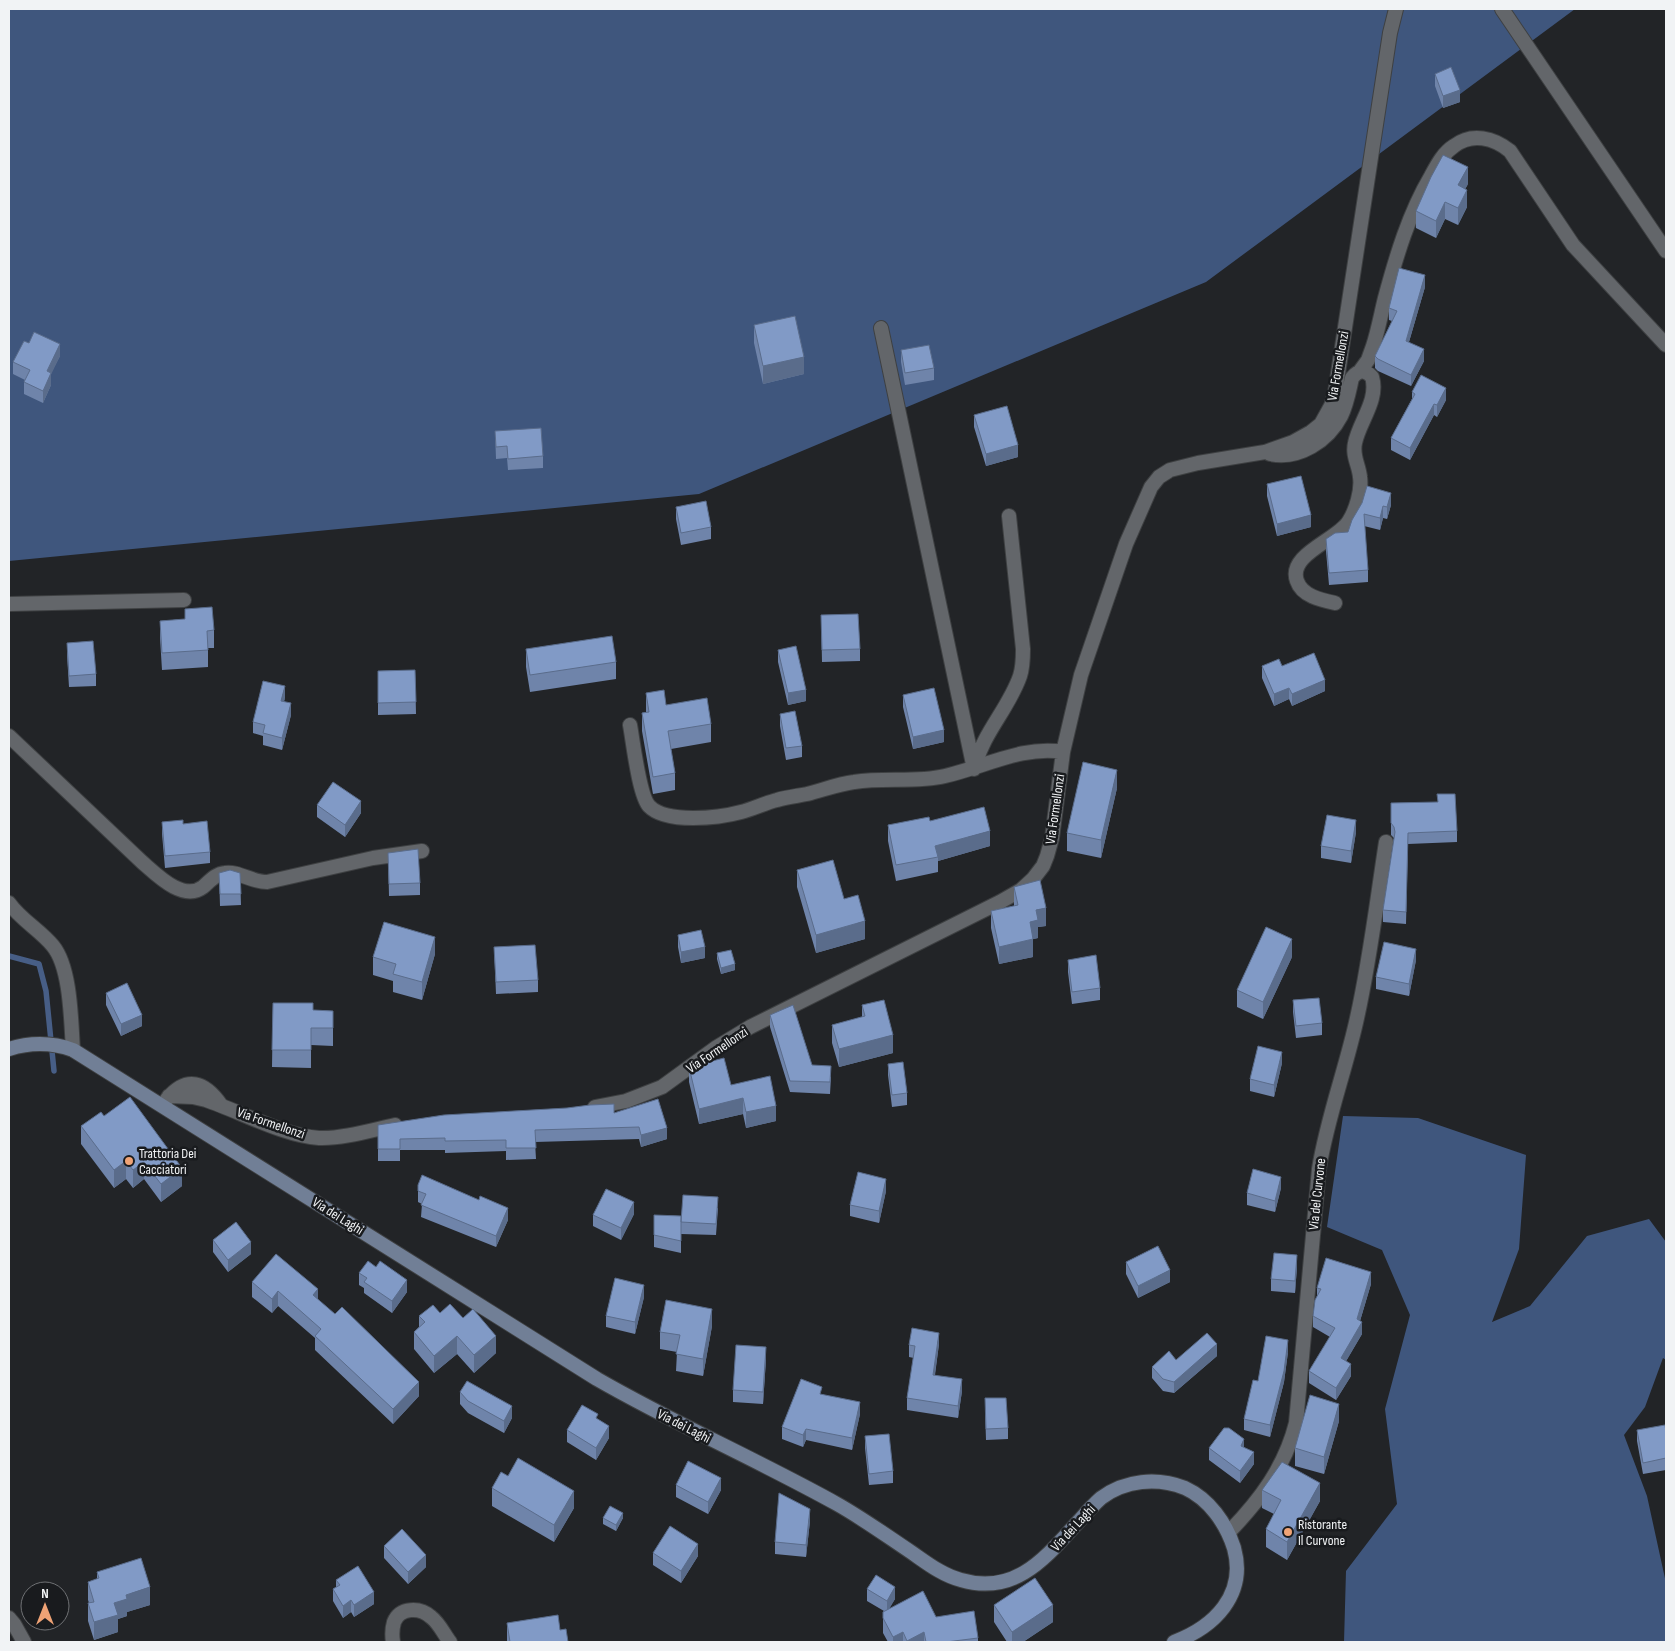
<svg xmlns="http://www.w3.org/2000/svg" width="1675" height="1651" viewBox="0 0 1675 1651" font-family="'Sofia Sans Condensed',sans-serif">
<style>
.forest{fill:#3f567d}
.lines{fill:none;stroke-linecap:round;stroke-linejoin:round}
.stream{stroke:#475e86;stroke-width:5.5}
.minor-casing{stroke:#3e4042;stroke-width:16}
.secondary-casing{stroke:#3e4042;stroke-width:16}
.minor{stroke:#63666a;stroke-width:14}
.secondary{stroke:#717f96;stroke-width:14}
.wall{fill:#6f84aa}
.shaded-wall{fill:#5a6c8b}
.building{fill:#819ac6;stroke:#5a6c8b}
.poi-dot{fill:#efa376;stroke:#191b1e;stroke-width:2}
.labels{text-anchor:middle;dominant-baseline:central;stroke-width:5;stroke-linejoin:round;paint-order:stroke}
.street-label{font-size:14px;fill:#f1f3f5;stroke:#191b1e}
.poi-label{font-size:14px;fill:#f1f3f5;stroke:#191b1e;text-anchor:start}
</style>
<rect width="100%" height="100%" fill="#222427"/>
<path class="forest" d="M9,9H1575L1206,282L699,494L9,561Z
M1343,1116L1418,1118L1526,1155L1519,1249L1492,1322L1530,1306L1587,1236L1649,1219L1666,1242V1360L1663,1358L1645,1407L1624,1435L1647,1496L1666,1583V1642H1344L1346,1571L1397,1504L1385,1409L1410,1315L1382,1250L1327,1227Z"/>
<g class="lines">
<path class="stream" d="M9,956L39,964L46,991L54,1071"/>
<defs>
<path id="minor" d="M1502,9L1666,251
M881,328L974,769
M1360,371L1368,360L1373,346C1378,331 1381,314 1385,298C1396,257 1409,213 1431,176C1437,165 1443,153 1454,146C1472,132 1494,138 1510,151L1573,245L1666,345
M1270,454C1299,460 1328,441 1341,416C1347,404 1349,391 1352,378C1358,370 1365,369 1372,377C1379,400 1359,422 1355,443C1352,456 1359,465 1360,477C1362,490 1356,510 1349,521C1338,540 1287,554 1297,581C1302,596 1321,600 1335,603
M9,604L184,600
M630,725C633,741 639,795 649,806C666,824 719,818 741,812C753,809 765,803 777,800C787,797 797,796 807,794C823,790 838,784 854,782C885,777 915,783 945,776C984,767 1024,745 1063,752
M9,736L142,862C157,875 183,902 203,887C210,881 215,874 225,873C239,871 251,882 267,882L373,858L422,851
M975,766C983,733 1009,708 1020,676C1023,667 1023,658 1023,649L1009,516
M9,903C21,920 40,930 53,946C71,968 71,1022 73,1050
M169,1096L193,1097L206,1100C239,1111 284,1136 319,1138C342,1139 372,1130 395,1125
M167,1099C187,1075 205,1082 221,1105
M595,1107L626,1101L662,1087L717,1047L750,1027L1000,902L1021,890L1033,879L1043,866L1047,856L1052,838L1063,752L1081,675L1126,544L1151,487L1159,477L1170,470L1198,463L1265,452L1293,442L1311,432L1321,424L1331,406L1335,393L1390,33L1396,9
M1229,1532C1260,1500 1285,1467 1296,1423L1319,1169C1327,1118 1346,1069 1357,1018C1370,960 1377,900 1386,842
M9,1618L14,1624L24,1642
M393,1642C392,1636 392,1629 394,1622C400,1607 420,1607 431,1617C439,1623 444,1634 450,1642"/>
<path id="secondary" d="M9,1049C31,1042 51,1042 73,1050L597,1379C675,1424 758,1460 837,1504C862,1518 887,1536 911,1552C927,1563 942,1575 961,1580C1016,1596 1046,1557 1079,1521C1086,1513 1093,1505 1101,1498C1125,1480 1157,1477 1185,1488C1209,1499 1226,1523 1234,1548C1247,1595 1214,1627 1174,1642"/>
</defs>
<use href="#minor" class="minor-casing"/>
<use href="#secondary" class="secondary-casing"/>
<use href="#minor" class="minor"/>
<use href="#secondary" class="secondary"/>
</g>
<path class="wall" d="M1435,74L1460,102L1443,108L1435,86Z
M1468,184L1465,189L1467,207L1458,225L1445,219L1436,238L1416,228V211Z
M1425,287L1409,342L1424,361L1411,386L1378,371L1375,368V356L1392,321L1389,320V308Z
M754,325L804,374L763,384L754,343Z
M901,350L934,368V380L905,385L901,362Z
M60,356L51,373V385L43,403L24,394V382L25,380L13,374V362Z
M1412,392L1446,400L1437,417L1434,415L1410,460L1391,450V438L1412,399Z
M974,415L1018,457L986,466L974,427Z
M495,431L543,456V468L508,470L507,458L496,459Z
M1267,484L1311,527L1277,536L1267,496Z
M1362,503L1391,505L1387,519L1383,518L1380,530L1364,526L1368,570V582L1329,585L1326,551V539L1348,532Z
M676,507L711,527V539L681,545L676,519Z
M185,609L214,630V648H208V667L162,670L160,638V621L185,619Z
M821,615L860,649V661L822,662Z
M67,643L96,674V686L69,687L67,655Z
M526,649L616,662V679L530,692L526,667Z
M778,650L806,701L788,705L778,662Z
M1262,666H1282L1325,691L1292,706L1289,699L1274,706L1262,678Z
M415,670L416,714L378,715V671Z
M646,693L666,705L711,724V742L671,749L675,773V790L653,794L642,731V713L646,712Z
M903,695L944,742L913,749L903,707Z
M285,698L284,701L291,715L282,750L263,745V736L253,733V722Z
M780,714L802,746V757L786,760L780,726Z
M1117,788L1101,858L1067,851V833Z
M1391,803L1457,831V842L1408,844L1406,924L1383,922V910L1394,838L1391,835Z
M317,805L361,813L345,837L317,817Z
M930,821L990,846L938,861V872L896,881L888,841V825Z
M162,822L183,824L210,852V863L165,868L162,834Z
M1356,832L1351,863L1321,858V846Z
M388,853L420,883V895L389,896Z
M797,870L844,899L865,939L816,953L797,887Z
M219,873H240L241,905L220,906Z
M1014,887L1046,926L1038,927V938L1033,939V957L999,964L991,928V911L1014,906Z
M678,935L705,958L681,963L678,947Z
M494,947L538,980V992L496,994Z
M717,953L735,970L721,974L717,959Z
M435,954L422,1000L393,992V981L373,975V957Z
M1292,957L1263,1019L1237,1007V990Z
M1068,960L1100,988V1000L1072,1004L1068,972Z
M1416,960L1409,996L1376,989V977Z
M106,993L142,1026L121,1036L106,1005Z
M1293,1000L1322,1023V1035L1296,1038L1293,1012Z
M273,1003L313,1010L333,1011V1046L311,1045V1068L272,1067Z
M862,1005L893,1053L839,1067L832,1043V1025L862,1017Z
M770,1015L812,1065L831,1077L830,1094L790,1092L770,1027Z
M1282,1063L1274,1097L1250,1091V1079Z
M888,1064L907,1093V1105L892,1107L888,1075Z
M689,1067L731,1085L776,1121L746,1128L743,1114L699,1124L689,1082Z
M614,1113L667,1139L641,1147L639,1139L535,1142L536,1159L506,1160V1151L445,1153V1150H400V1161H378V1125Z
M104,1116L182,1186L161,1202L144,1179L133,1188L126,1179L114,1188L81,1144V1126Z
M418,1185L508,1220L496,1247L421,1217L422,1204L418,1202Z
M1281,1188L1275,1212L1247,1205V1193Z
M886,1191L879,1223L850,1216V1205Z
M718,1208L716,1235L681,1234V1232V1253L654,1247V1215L681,1216Z
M634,1214L621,1240L593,1226V1215Z
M213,1240L251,1254L228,1272L213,1252Z
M1126,1262L1170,1282L1138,1298L1126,1274Z
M1297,1267L1295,1293L1271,1291V1279Z
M359,1273L407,1292L392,1313L364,1293V1288L359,1285Z
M252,1282L318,1300L419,1396L393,1424L315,1350V1338L278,1306L272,1313L252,1297Z
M1371,1284L1360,1321L1362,1334L1346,1361L1351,1376L1336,1400L1309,1383V1371L1330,1337L1313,1327V1316L1317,1296V1288Z
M644,1297L635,1334L606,1327V1316Z
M440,1313L463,1318L496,1353L474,1373L457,1354L434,1373L414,1349V1332L419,1327V1316Z
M712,1326L703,1376L676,1371L677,1352L660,1349V1332Z
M939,1344L935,1375L962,1391L958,1418L907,1410V1398L914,1358L909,1357V1345Z
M1288,1352L1284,1382L1270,1437L1244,1430V1419Z
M1217,1356L1174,1393L1163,1391L1152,1378V1367L1176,1360Z
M766,1359L763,1404L733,1402V1390Z
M460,1392L512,1418L504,1433L468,1413L460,1404Z
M822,1394L860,1414L852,1450L806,1440L803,1447L782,1439V1427Z
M985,1410L1008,1428V1439L986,1440Z
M598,1419L609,1438L596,1460L567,1442V1430Z
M1339,1421L1324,1474L1295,1466V1448Z
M1637,1430L1666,1432V1470L1643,1474L1637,1441Z
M865,1436L893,1471V1483L869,1485L865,1448Z
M1244,1447L1254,1464L1240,1483L1209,1460V1448Z
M508,1476L574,1508L554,1542L492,1506V1488Z
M676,1485L721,1490L708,1514L676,1497Z
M1262,1490L1320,1501L1287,1560L1266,1547V1529L1274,1514L1262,1508Z
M603,1518H623L616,1531L603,1524Z
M810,1521L806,1557L775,1554V1542Z
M384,1546L426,1567L408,1584L384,1558Z
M653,1553L698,1556L681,1583L653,1565Z
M97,1572L150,1605L127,1612V1616L118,1619V1632L94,1640L88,1621V1603H89L88,1600V1582L97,1579Z
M336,1580L374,1604L354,1617L351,1612L343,1618L333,1601V1589L336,1587Z
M867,1589L895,1599L889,1608L936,1617L978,1638V1642H888L883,1633V1612L884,1611L867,1601Z
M994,1605L1053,1622L1023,1642H1007L994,1622Z
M507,1623L560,1630L568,1642H507Z"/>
<path class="shaded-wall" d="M1460,90V102L1443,108V96Z
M1468,167V184L1458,203V185Z
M1467,190V207L1458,225V208Z
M1445,202V219L1436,238V221Z
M1425,275V287L1406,352V341Z
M60,344V356L47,383V371Z
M1424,349V361L1411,386V375Z
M804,357V374L763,384V366Z
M51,373V385L43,403V391Z
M1446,388V400L1437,417V405Z
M1434,404V415L1410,460V448Z
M1018,445V457L986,466V454Z
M1391,493V505L1387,519V507Z
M1383,506V518L1380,530V518Z
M1311,515V527L1277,536V524Z
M1325,680V691L1292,706V694Z
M285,686V698L281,712V701Z
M1289,688V699L1274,706V694Z
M806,690V701L788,705V693Z
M291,703V715L282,750V738Z
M944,730V742L913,749V737Z
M1117,770V788L1101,858V840Z
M361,801V813L345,837V825Z
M1356,820V832L1351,863V851Z
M990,831V846L938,861V857L935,846Z
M1046,908V926L1038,927V938L1030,940V922L1036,910Z
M865,921V939L816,953V935Z
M435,937V954L422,1000V982Z
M1033,939V957L999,964V947Z
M1292,939V957L1263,1019V1002Z
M705,947V958L681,963V952Z
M1416,949V960L1409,996V984Z
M735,964V970L721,974V968Z
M142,1015V1026L121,1036V1024Z
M893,1035V1053L839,1067V1049Z
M1282,1052V1063L1274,1097V1085Z
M743,1098V1114L699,1124V1109Z
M776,1106V1121L746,1128V1112Z
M667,1128V1139L641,1147V1135Z
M126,1161V1179L114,1188V1170Z
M144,1162V1179L133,1188V1170Z
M182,1168V1186L161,1202V1184Z
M1281,1177V1188L1275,1212V1201Z
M886,1179V1191L879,1223V1211Z
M634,1202V1214L621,1240V1228Z
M508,1208V1220L496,1247V1236Z
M251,1242V1254L228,1272V1260Z
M1297,1255V1267L1295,1293V1281Z
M1170,1270V1282L1138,1298V1286Z
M1371,1272V1284L1357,1331V1319Z
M407,1280V1292L392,1313V1301Z
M644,1285V1297L635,1334V1322Z
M318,1289V1303L313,1295Z
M278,1291V1306L272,1313V1299Z
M712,1309V1326L703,1376V1359Z
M1362,1322V1334L1341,1370V1358Z
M939,1333V1344L933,1387V1375Z
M457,1336V1354L434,1373V1356Z
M496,1336V1353L474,1373V1355Z
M1288,1340V1352L1284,1382L1270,1437V1425Z
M1217,1344V1356L1174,1393V1382Z
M766,1347V1359L763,1404V1392Z
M1351,1364V1376L1336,1400V1388Z
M962,1379V1391L958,1418V1406Z
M419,1382V1396L393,1424V1409Z
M860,1402V1414L852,1450V1438Z
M1339,1404V1421L1324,1474V1457Z
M512,1406V1418L504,1433V1421Z
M609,1426V1438L596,1460V1448Z
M806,1429V1440L803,1447V1435Z
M1244,1439V1450L1241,1446Z
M1254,1452V1464L1240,1483V1471Z
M721,1478V1490L708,1514V1502Z
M1320,1483V1501L1287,1560V1542Z
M574,1491V1508L554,1542V1525Z
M810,1509V1521L806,1557V1545Z
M623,1513V1518L616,1531V1525Z
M698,1544V1556L681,1583V1571Z
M426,1555V1567L408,1584V1572Z
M150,1587V1605L127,1612V1616L118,1619V1632L94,1640V1622L114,1603L126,1595Z
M895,1587V1599L887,1613V1601Z
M374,1592V1604L354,1617V1605Z
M351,1600V1612L343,1618V1606Z
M1053,1605V1622L1023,1642H1012V1632Z
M903,1632V1642H893V1637Z
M924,1632V1642H907V1641Z"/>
<path class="building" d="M1451,67L1460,90L1443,96L1435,74Z
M1443,155L1468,167L1458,185L1467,190L1458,208L1445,202L1436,221L1416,211L1431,177Z
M1399,268L1425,275L1406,341L1424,349L1411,375L1378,359L1375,356L1397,311L1389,308Z
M795,316L804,357L763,366L754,325Z
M34,332L60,344L47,371L51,373L43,391L24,382L30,370L13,362L24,341L29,343Z
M929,345L934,368L905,373L901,350Z
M1421,375L1446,388L1437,405L1434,404L1410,448L1391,438L1415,394L1412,392Z
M1007,406L1018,445L986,454L974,415Z
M541,428L543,456L508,459L507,446L496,447L495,431Z
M1301,476L1311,515L1277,524L1267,484Z
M1367,486L1391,493L1387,507L1383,506L1380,518L1364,514L1368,570L1329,573L1326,539L1335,533L1348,532L1352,520L1362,503Z
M706,501L711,527L681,533L676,507Z
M212,607L214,630L207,631L208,650L162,653L160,621L185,619V609Z
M858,614L860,649L822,650L821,615Z
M612,636L616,662L530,675L526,649Z
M93,641L96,674L69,676L67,643Z
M796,646L806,690L788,693L778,650Z
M1314,653L1325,680L1292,694L1289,688L1274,694L1262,666L1279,659L1282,666Z
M415,670L416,702L378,703V671Z
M263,681L285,686L281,701L291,703L282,738L263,733L265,725L253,722Z
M934,688L944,730L913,737L903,695Z
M664,690L666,705L707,698L711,724L668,731L675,773L653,777L642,713L649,712L646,693Z
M795,711L802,746L786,748L780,714Z
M1083,762L1117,770L1101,840L1067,833Z
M333,782L361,801L345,825L317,805Z
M1437,794H1455L1457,831L1408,833L1406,912L1383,910L1395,832L1394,827L1391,823V803L1438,802Z
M984,807L990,831L935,846L938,857L896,865L888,825L929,817L930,821Z
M1327,815L1356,820L1351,851L1321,846Z
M183,820V824L207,821L210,852L165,856L162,822Z
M418,849L420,883L389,884L388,853Z
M833,860L844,899L858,895L865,921L816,935L797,870Z
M230,870L240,873L241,894H220L219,873Z
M1040,880L1046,908L1036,910L1038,920L1030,922L1033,939L999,947L991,911L1018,905L1014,887Z
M384,922L435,937L422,982L393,974L396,964L373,957Z
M1266,927L1292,939L1263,1002L1237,990Z
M701,930L705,947L681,952L678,935Z
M1384,942L1416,949L1409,984L1376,977Z
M535,945L538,980L496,982L494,947Z
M731,950L735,964L721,968L717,953Z
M1096,955L1100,988L1072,992L1068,960Z
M127,983L142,1015L121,1024L106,993Z
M1319,998L1322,1023L1296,1026L1293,1000Z
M884,1000L893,1035L839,1049L832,1025L865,1016L862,1005Z
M273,1003H313V1010L333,1011V1028H311V1050H272Z
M793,1005L812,1065L831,1066L830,1082L790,1081L770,1015Z
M1258,1046L1282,1052L1274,1085L1250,1079Z
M724,1058L731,1085L770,1076L776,1106L746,1112L743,1098L699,1109L689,1067Z
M903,1062L907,1093L892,1095L888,1064Z
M130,1097L182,1168L161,1184L144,1162L133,1170L126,1161L114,1170L81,1126L101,1112L104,1116Z
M658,1099L667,1128L641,1135L639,1127L535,1130L536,1148H506V1140L445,1141V1138L400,1139V1149H378V1125L444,1115L567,1108L590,1105L614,1104V1113Z
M1253,1169L1281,1177L1275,1201L1247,1193Z
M858,1172L886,1179L879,1211L850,1205Z
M422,1175L479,1200L480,1196L508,1208L496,1236L421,1205L426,1194L418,1191V1185Z
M606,1189L634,1202L621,1228L593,1215Z
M683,1195L718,1197L716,1224L681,1222Z
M654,1215L681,1216V1241L654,1235Z
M236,1222L251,1242L228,1260L213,1240Z
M1158,1246L1170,1270L1138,1286L1126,1262Z
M1274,1253L1297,1255L1295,1281L1271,1279Z
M276,1254L318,1289L313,1295L335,1314L342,1307L419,1382L393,1409L315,1336L321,1329L278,1291L272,1299L252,1282Z
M1326,1258L1371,1272L1357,1319L1362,1322L1341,1358L1351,1364L1336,1388L1309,1371L1335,1328L1313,1316L1315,1300L1321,1289L1317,1288Z
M368,1261L376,1267L380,1261L407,1280L392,1301L364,1282L367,1278L359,1273Z
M615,1278L644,1285L635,1322L606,1316Z
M666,1300L712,1309L703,1359L676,1354L680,1335L660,1332Z
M450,1304L463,1318L473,1309L496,1336L474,1355L457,1336L434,1356L414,1332L425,1322L419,1316L433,1305L440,1313Z
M912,1328L939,1333L933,1375L962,1379L958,1406L907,1398L915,1346L909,1345Z
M1207,1333L1217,1344L1174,1382L1163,1379L1152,1367L1169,1351L1176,1360Z
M1266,1336L1288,1340L1284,1371L1270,1425L1244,1419L1253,1380L1258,1381Z
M736,1345L766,1347L763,1392L733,1390Z
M801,1379L822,1387L820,1394L860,1402L852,1438L806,1429L803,1435L782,1427Z
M467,1381L512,1406L504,1421L468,1401L460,1392Z
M1310,1395L1339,1404L1324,1457L1295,1448Z
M985,1398H1006L1008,1428L986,1429Z
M582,1405L598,1414L596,1418L609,1426L596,1448L567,1430Z
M1665,1425L1666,1432V1458L1643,1463L1637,1430Z
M1224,1428H1229L1244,1439L1241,1446L1254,1452L1240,1471L1209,1448Z
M889,1434L893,1471L869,1474L865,1436Z
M518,1458L574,1491L554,1525L492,1488L501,1472L508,1476Z
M688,1461L721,1478L708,1502L676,1485Z
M1282,1462L1320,1483L1287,1542L1266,1529L1281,1500L1262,1490Z
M779,1493L810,1509L806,1545L775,1542Z
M610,1506L623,1513L616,1525L603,1518Z
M670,1526L698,1544L681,1571L653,1553Z
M402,1529L426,1555L408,1572L384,1546Z
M141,1558L150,1587L126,1595L127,1599L114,1603L118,1615L94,1622L88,1603L94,1602L88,1582L99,1578L97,1572Z
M358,1566L374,1592L354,1605L351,1600L343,1606L333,1589L340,1585L336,1580Z
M876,1575L895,1587L887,1601L867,1589Z
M1035,1578L1053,1605L1012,1632L994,1605Z
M923,1591L936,1617L974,1611L978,1638L946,1642H926L924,1632L907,1641L903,1632L893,1637L883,1618V1612Z
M558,1615L560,1630L566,1629L568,1642H510L507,1623Z"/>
<g class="poi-dot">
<circle cx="129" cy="1161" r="5"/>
<circle cx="1288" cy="1532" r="5"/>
</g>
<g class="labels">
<g class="street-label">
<text transform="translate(1338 366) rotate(-80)">Via Formellonzi</text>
<text transform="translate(1055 809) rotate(-82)">Via Formellonzi</text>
<text transform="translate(717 1050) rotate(-34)">Via Formellonzi</text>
<text transform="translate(271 1123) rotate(19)">Via Formellonzi</text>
<text transform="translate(1317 1194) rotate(-84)">Via del Curvone</text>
<text transform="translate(338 1216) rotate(32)">Via dei Laghi</text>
<text transform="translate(684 1426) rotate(27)">Via dei Laghi</text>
<text transform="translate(1073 1528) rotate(-47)">Via dei Laghi</text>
</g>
<g class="poi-label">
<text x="139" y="1153">Trattoria Dei<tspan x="139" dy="16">Cacciatori</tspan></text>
<text x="1298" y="1524">Ristorante<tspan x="1298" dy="16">Il Curvone</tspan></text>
</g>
</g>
<rect width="1675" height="1651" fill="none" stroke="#f1f3f5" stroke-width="20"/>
<g transform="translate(45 1606)"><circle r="24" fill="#191b1e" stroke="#6f7174"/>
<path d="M0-4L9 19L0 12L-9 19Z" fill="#efa376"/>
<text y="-8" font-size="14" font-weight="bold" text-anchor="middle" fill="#f1f3f5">N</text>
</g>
</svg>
